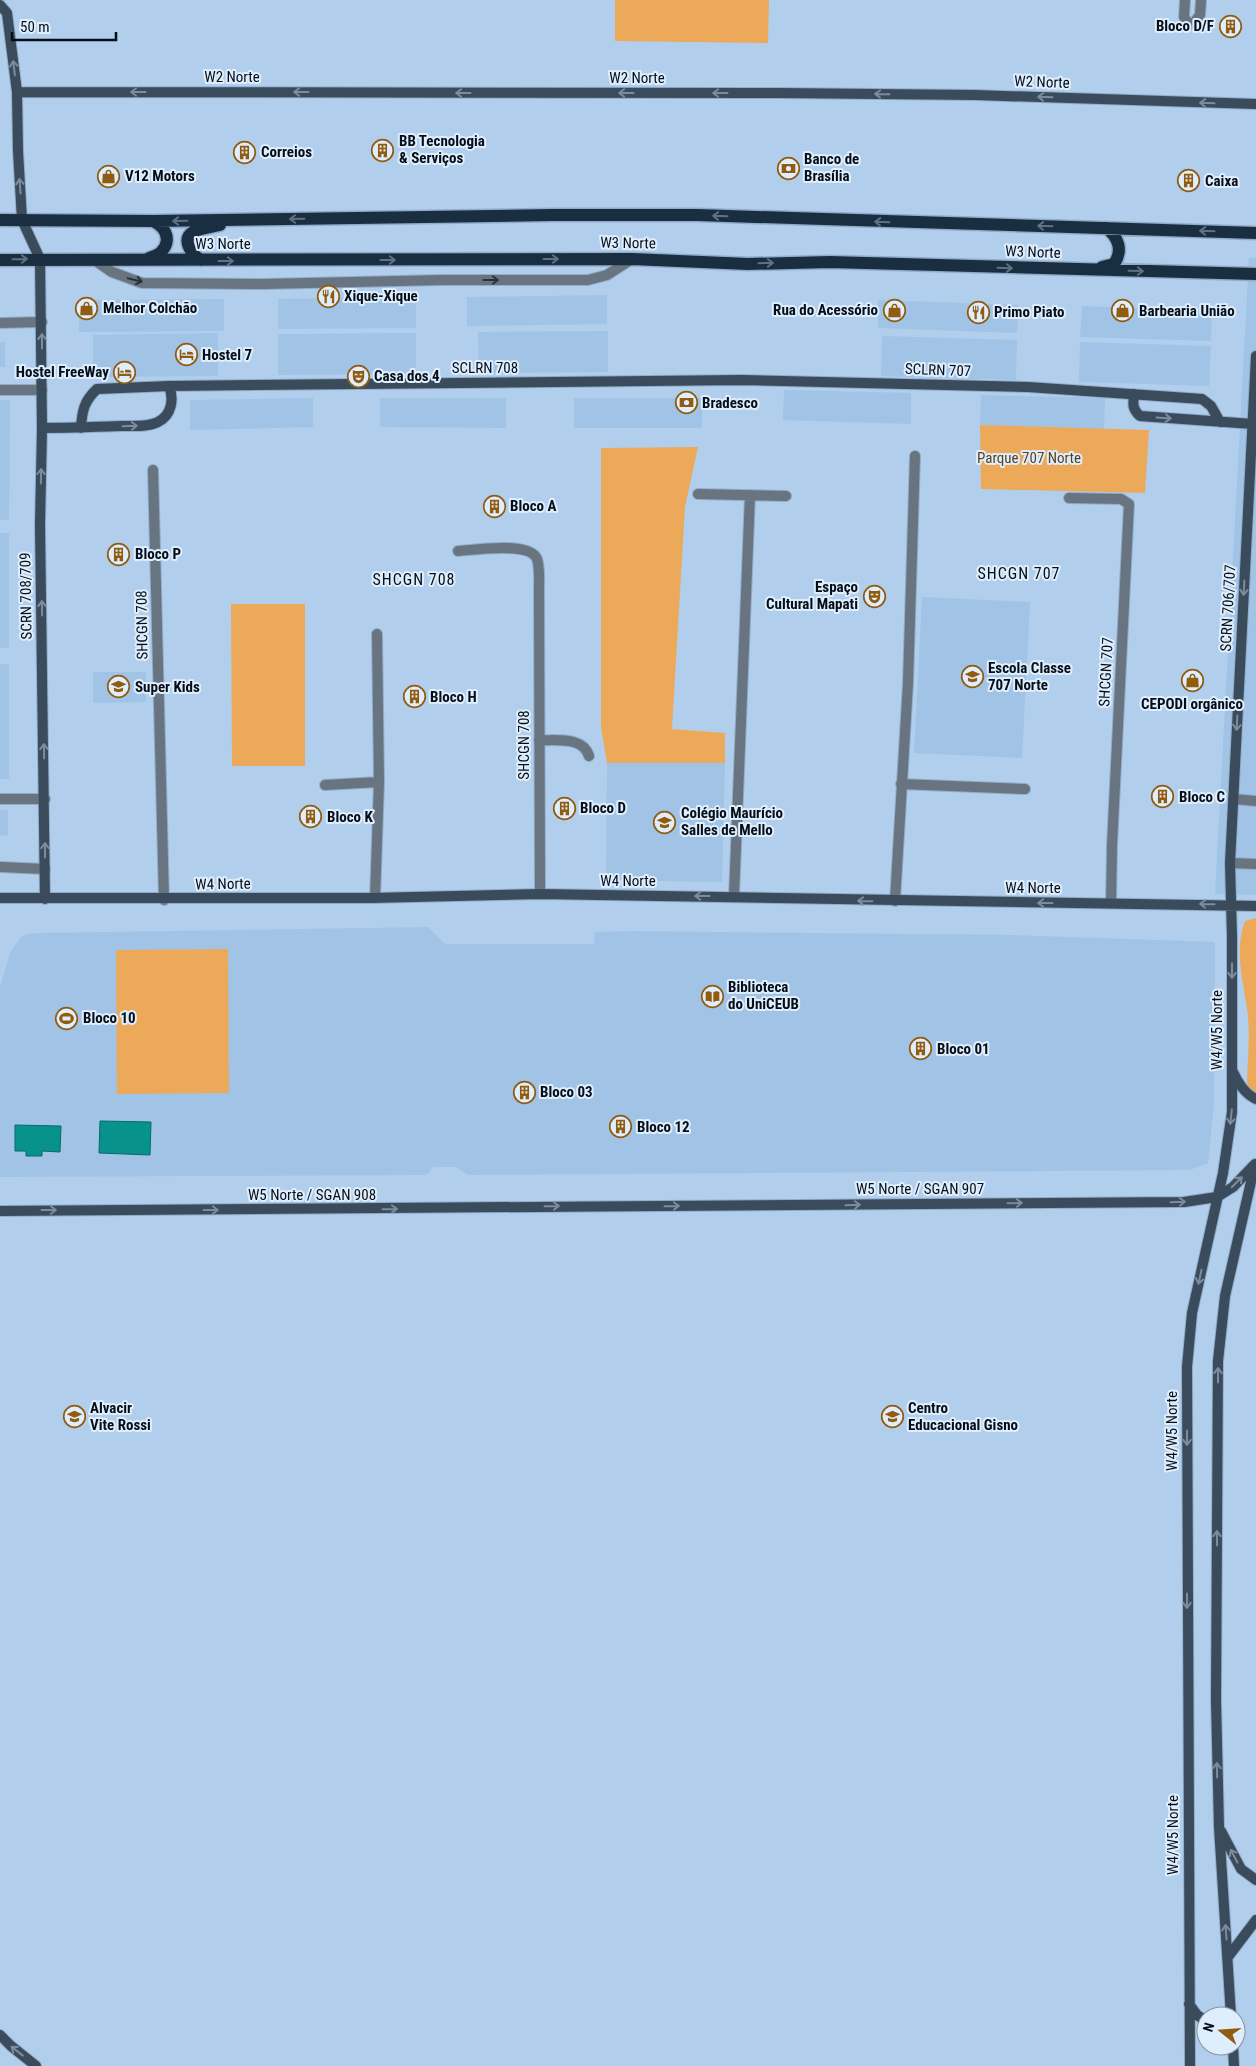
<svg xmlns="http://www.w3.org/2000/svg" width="1256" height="2066" viewBox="0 0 1256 2066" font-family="'Roboto Condensed',sans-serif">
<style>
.built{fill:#a0c3e6}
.green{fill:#eca95a}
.water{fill:#08928c;stroke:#076a69}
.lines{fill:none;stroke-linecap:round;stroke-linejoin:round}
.street-casing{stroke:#92acc7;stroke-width:12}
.secondary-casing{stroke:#92acc7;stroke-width:12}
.primary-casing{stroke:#92acc7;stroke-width:15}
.street{stroke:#687480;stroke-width:10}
.secondary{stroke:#3a4b5c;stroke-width:10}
.primary{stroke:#1a2e42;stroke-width:12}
.oneway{stroke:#7c8c9c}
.oneway2{stroke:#5f7183}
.oneway3{stroke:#28323c}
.labels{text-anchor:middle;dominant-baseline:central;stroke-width:4;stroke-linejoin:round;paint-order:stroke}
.poi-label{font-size:15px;font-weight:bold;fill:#050e18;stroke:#dfeefd;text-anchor:start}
.street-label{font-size:15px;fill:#050e18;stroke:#dfeefd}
.park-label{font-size:15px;fill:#5c401e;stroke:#dfeefd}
.neighbourhood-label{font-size:16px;letter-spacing:1px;fill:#050e18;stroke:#dfeefd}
</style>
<rect width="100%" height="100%" fill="#b1cfed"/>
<path class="built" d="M1249,258H1256V895L1215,894Z
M607,295V324L467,326V297Z
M416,297V328L278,329V299Z
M224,299V331L79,332V300Z
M878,300L1018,305L1017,333L878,328Z
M1082,306L1212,311L1211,341L1080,337Z
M608,331V372L479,373L478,332Z
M218,333V376L93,377V335Z
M416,333V374L278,375V334Z
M882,336L1017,340L1016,380L881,376Z
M0,342H5V367H0Z
M1080,342L1211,346L1209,386L1079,382Z
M784,390L911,393V424L783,420Z
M981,395L1105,398L1104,429L980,425Z
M313,398V427L190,430V400Z
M380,398H506V428L380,427Z
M574,398H702V428H574Z
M0,400H10L9,520H0Z
M0,533H9V648H0Z
M922,597L1030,602L1022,758L914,753Z
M0,664H9V779H0Z
M93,672H146V702L93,703Z
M607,763H725L722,882L606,880Z
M0,810H8V836L0,835Z
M428,927L445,944H594L595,932L631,931L1011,935L1215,942L1214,1104L1208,1163L1190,1170L468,1175L456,1167H433L429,1173L424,1175L0,1177V987L10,953L20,938L27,934L38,933Z"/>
<path class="green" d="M615,0H769L768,43L615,41Z
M980,425L1149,430L1145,493L981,489Z
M698,447L685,507L672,729L725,733V763H607L601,728V448Z
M231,604H305V766H232Z
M1256,918V1096L1247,1087C1247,1062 1251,1034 1247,1009C1243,980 1234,949 1245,921Z
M228,949L229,1093L117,1094L116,950Z"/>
<path class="water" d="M100,1121L151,1122L150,1155L99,1153Z
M15,1125L61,1126L60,1152L42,1151V1156H26V1151H15Z"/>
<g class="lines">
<defs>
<path id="street" d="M1185,0L1184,17L1187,22L1193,24L1200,15L1201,0
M93,259L112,272L142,283L263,284L442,280H588L607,275L632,259
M0,323L42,322
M0,390H42
M153,470L164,900
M698,494L786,496
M1069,498L1121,499L1129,504L1112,845L1111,903
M458,551C474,550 530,541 537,559C540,568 539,581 539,591L540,894
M539,740C556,741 583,736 589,756
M901,784L1025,789
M325,785L379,782
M0,799H45
M1233,799L1256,801
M1230,863L1256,864
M0,867L45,869
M734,896L750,495
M375,898L379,782L377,634
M895,901L908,683L915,456"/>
<path id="secondary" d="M0,5L7,13L17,92L18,151L22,220L40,259L42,428L40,525L45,899
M17,92L779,93L975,95L1256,104
M169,386L741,380L1028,387L1202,399L1211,406L1220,422
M1134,394C1133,404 1132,409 1140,416L1253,424
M42,428C69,428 96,427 124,426C134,426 148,427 158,422C172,415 174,399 169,386L97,389C84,401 82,411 81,428
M0,898H371L540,894L1256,906
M1233,1072C1238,1083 1245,1094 1256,1099
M0,1211C395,1209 789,1204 1184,1202L1217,1197L1233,1187L1255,1164
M1221,1831L1241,1869L1256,1880
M1228,1957L1256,1920
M1189,2004L1197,2015L1206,2021
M1231,2016L1219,1827L1216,1700L1218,1361L1225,1296L1255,1164
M0,2035L11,2046L36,2066
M1233,2046L1234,2066
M1190,2066L1187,1367L1192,1313L1223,1173L1232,1112V937L1230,863L1256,356"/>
<path id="primary" d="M0,220L153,221L552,215H697L1256,233
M149,258C171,252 173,231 153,221
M0,260L632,259L748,264L830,262L1256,274
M201,260C192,255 179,238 195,231C202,228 212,227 220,225
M1102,267L1114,264C1123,251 1119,237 1106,228"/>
</defs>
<use href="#street" class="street-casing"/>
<use href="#secondary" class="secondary-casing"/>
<use href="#primary" class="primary-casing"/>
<use href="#street" class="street"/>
<use href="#secondary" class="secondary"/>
<use href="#primary" class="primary"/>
</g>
<defs><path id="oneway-shaft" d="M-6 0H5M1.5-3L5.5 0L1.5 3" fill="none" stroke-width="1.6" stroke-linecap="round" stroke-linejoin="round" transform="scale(1.25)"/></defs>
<g class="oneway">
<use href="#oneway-shaft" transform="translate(14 68) rotate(-97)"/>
<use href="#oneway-shaft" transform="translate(138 92) rotate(-180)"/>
<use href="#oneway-shaft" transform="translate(301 92) rotate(-180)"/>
<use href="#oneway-shaft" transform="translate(463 93) rotate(-180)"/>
<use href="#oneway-shaft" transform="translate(626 93) rotate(-180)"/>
<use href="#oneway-shaft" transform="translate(720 93) rotate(-180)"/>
<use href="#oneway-shaft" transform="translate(882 94) rotate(-179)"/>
<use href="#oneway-shaft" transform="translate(1045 97) rotate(-178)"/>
<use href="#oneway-shaft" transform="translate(1207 103) rotate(-178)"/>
<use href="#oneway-shaft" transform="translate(20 186) rotate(-94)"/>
<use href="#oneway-shaft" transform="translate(42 341) rotate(-90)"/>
<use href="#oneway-shaft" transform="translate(1164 418) rotate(4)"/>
<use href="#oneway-shaft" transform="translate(130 426) rotate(-2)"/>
<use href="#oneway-shaft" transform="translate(41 476) rotate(-89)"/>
<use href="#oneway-shaft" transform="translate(1244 588) rotate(93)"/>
<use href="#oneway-shaft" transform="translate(42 608) rotate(-91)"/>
<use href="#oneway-shaft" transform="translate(1237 723) rotate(93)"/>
<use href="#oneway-shaft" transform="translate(44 751) rotate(-91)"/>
<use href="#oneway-shaft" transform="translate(45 850) rotate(-90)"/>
<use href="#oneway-shaft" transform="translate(702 896) rotate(-180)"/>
<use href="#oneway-shaft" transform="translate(865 901) rotate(-179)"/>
<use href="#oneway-shaft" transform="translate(1045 903) rotate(180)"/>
<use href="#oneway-shaft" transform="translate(1207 904) rotate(-179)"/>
<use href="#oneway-shaft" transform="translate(1232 971) rotate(90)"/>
<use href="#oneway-shaft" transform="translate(1231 1117) rotate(96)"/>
<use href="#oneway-shaft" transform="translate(1237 1182) rotate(-45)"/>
<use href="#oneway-shaft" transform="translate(1178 1202) rotate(-2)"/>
<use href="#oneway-shaft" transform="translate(1015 1203) rotate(-2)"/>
<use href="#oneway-shaft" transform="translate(853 1205) rotate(-2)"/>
<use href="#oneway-shaft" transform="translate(552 1206) rotate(-1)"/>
<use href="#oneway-shaft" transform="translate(672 1206) rotate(-1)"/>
<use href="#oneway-shaft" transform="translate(390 1209) rotate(-1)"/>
<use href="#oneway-shaft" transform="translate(49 1210)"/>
<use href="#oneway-shaft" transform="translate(211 1210)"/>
<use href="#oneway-shaft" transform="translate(1200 1277) rotate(102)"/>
<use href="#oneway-shaft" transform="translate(1218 1375) rotate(-90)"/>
<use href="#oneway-shaft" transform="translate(1187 1438) rotate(90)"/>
<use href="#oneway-shaft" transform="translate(1217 1538) rotate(-90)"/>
<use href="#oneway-shaft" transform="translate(1187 1601) rotate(90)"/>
<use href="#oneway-shaft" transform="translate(1217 1770) rotate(-91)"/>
<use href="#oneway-shaft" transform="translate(1234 1856) rotate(-118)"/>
<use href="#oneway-shaft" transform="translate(1226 1932) rotate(-94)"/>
<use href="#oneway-shaft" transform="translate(17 2051) rotate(-142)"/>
</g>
<g class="oneway2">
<use href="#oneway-shaft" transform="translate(720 216) rotate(-178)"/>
<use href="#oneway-shaft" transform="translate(297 219) rotate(179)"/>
<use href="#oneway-shaft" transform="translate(180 221) rotate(179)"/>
<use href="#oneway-shaft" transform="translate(882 222) rotate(-178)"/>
<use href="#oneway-shaft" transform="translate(1045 226) rotate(-178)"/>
<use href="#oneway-shaft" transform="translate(1207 231) rotate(-178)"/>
<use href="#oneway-shaft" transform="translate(20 259) rotate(-1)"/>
<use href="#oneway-shaft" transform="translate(551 259)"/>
<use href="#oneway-shaft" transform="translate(388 260)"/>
<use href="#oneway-shaft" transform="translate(226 261)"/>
<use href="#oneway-shaft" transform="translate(766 263) rotate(-1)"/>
<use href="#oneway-shaft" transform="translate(1005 268) rotate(2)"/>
<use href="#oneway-shaft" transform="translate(1136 271) rotate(1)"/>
</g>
<g class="oneway3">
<use href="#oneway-shaft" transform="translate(135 280) rotate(14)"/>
<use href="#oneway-shaft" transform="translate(491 280)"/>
</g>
<defs>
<symbol id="building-ring" viewBox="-11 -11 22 22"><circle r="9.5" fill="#dfeefd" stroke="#915c0f" stroke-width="1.5"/><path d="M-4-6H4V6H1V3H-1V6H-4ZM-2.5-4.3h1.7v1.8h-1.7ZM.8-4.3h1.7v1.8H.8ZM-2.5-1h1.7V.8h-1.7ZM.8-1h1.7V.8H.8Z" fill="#915c0f"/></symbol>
<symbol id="bank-ring" viewBox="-11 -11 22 22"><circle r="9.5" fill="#dfeefd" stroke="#915c0f" stroke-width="1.5"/><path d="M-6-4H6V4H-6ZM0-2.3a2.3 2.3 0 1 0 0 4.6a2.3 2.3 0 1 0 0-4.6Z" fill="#915c0f"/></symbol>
<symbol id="shop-ring" viewBox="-11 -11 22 22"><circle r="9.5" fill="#dfeefd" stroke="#915c0f" stroke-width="1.5"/><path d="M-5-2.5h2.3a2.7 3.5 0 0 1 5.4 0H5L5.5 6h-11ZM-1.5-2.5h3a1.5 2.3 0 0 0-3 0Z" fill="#915c0f"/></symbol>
<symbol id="restaurant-ring" viewBox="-11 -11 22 22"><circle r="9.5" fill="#dfeefd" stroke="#915c0f" stroke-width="1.5"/><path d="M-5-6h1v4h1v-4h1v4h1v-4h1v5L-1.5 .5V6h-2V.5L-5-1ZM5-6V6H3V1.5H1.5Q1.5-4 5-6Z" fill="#915c0f"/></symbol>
<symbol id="hotel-ring" viewBox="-11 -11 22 22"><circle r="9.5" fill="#dfeefd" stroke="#915c0f" stroke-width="1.5"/><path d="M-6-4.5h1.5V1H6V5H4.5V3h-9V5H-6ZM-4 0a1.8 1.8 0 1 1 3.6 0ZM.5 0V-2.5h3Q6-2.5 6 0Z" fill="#915c0f"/></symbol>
<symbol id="theatre-ring" viewBox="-11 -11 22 22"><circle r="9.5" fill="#dfeefd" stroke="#915c0f" stroke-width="1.5"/><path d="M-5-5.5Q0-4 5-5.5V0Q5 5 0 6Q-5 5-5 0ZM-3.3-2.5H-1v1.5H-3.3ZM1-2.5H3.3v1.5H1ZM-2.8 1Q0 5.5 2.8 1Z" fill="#915c0f"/></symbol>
<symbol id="school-ring" viewBox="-11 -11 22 22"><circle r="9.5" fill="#dfeefd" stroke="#915c0f" stroke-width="1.5"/><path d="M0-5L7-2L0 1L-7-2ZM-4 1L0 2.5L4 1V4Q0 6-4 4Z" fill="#915c0f"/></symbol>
<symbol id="library-ring" viewBox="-11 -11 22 22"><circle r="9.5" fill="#dfeefd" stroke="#915c0f" stroke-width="1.5"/><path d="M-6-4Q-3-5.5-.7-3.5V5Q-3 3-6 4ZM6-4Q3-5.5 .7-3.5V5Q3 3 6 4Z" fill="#915c0f"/></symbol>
<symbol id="stadium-ring" viewBox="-11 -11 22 22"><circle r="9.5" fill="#dfeefd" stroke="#915c0f" stroke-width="1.5"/><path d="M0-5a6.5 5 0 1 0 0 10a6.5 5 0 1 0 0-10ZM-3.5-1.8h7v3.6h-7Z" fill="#915c0f"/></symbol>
</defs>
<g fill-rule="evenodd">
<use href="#building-ring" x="1218" y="14" width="25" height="25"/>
<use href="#building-ring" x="370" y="138" width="25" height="25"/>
<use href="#building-ring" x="232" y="140" width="25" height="25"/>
<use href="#bank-ring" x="776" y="156" width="25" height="25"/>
<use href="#shop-ring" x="96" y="164" width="25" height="25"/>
<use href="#building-ring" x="1176" y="168" width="25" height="25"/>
<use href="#restaurant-ring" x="316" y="284" width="25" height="25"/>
<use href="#shop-ring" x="74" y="296" width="25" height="25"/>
<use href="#shop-ring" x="882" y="298" width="25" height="25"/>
<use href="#shop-ring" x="1110" y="298" width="25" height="25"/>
<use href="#restaurant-ring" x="966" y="300" width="25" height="25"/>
<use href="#hotel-ring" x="174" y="342" width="25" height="25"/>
<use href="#hotel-ring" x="112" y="360" width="25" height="25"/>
<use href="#theatre-ring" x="346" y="364" width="25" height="25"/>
<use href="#bank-ring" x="674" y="390" width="25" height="25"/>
<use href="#building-ring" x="482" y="494" width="25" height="25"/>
<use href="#building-ring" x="106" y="542" width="25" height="25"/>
<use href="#theatre-ring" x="862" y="584" width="25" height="25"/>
<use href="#school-ring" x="960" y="664" width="25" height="25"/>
<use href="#shop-ring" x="1180" y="668" width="25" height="25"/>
<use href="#school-ring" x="106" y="674" width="25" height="25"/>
<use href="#building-ring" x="402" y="684" width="25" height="25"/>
<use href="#building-ring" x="1150" y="784" width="25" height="25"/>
<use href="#building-ring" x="552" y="796" width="25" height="25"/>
<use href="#building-ring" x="298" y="804" width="25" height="25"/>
<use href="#school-ring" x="652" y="810" width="25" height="25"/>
<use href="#library-ring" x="700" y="984" width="25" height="25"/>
<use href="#stadium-ring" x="54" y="1006" width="25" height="25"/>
<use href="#building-ring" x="908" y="1036" width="25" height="25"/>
<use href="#building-ring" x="512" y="1080" width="25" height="25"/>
<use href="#building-ring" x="608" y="1114" width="25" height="25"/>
<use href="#school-ring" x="62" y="1404" width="25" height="25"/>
<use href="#school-ring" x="880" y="1404" width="25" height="25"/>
</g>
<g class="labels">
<g class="poi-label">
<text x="1214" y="26" text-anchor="end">Bloco D/F</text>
<text x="399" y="141">BB Tecnologia<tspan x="399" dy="17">&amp; Serviços</tspan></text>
<text x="261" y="152">Correios</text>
<text x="804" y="159">Banco de<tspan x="804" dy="17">Brasília</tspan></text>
<text x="125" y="176">V12 Motors</text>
<text x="1205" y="181">Caixa</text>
<text x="344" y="296">Xique-Xique</text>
<text x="103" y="308">Melhor Colchão</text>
<text x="878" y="310" text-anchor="end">Rua do Acessório</text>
<text x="1139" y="311">Barbearia União</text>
<text x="994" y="312">Primo Piato</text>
<text x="202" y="355">Hostel 7</text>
<text x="109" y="372" text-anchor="end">Hostel FreeWay</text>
<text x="374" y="376">Casa dos 4</text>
<text x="702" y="403">Bradesco</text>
<text x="510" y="506">Bloco A</text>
<text x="135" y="554">Bloco P</text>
<text x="858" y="587" text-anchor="end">Espaço<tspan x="858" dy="17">Cultural Mapati</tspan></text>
<text x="988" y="668">Escola Classe<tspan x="988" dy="17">707 Norte</tspan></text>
<text x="135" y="687">Super Kids</text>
<text x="430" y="697">Bloco H</text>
<text x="1192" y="704" text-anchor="middle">CEPODI orgânico</text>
<text x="1179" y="797">Bloco C</text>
<text x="580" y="808">Bloco D</text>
<text x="681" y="813">Colégio Maurício<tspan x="681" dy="17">Salles de Mello</tspan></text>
<text x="327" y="817">Bloco K</text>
<text x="728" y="987">Biblioteca<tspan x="728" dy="17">do UniCEUB</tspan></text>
<text x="83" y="1018">Bloco 10</text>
<text x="937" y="1049">Bloco 01</text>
<text x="540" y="1092">Bloco 03</text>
<text x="637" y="1127">Bloco 12</text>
<text x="90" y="1408">Alvacir<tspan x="90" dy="17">Vite Rossi</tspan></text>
<text x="908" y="1408">Centro<tspan x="908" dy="17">Educacional Gisno</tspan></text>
</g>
<g class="street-label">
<text x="232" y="77">W2 Norte</text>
<text x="637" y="78">W2 Norte</text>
<text transform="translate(1042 82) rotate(2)">W2 Norte</text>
<text transform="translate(628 243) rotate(1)">W3 Norte</text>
<text x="223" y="244">W3 Norte</text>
<text transform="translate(1033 252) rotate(2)">W3 Norte</text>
<text x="485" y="368">SCLRN 708</text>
<text transform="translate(938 370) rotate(2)">SCLRN 707</text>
<text transform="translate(26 596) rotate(-91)">SCRN 708/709</text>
<text transform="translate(1228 608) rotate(-87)">SCRN 706/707</text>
<text transform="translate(142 625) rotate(-91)">SHCGN 708</text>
<text transform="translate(1106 672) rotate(-87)">SHCGN 707</text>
<text transform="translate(524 745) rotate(-90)">SHCGN 708</text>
<text x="628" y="881">W4 Norte</text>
<text transform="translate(223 884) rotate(-1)">W4 Norte</text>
<text x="1033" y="888">W4 Norte</text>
<text transform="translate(1217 1030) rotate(-90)">W4/W5 Norte</text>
<text x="920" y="1189">W5 Norte / SGAN 907</text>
<text x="312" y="1195">W5 Norte / SGAN 908</text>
<text transform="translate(1172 1431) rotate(-90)">W4/W5 Norte</text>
<text transform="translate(1173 1835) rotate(-90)">W4/W5 Norte</text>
</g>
<g class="park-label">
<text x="1029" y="458">Parque 707 Norte</text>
</g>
<g class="neighbourhood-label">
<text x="1019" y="573">SHCGN 707</text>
<text x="414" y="579">SHCGN 708</text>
</g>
</g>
<g transform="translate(1221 2031) rotate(287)"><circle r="24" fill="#dfeefd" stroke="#8894a1"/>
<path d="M0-4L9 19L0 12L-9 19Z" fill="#915c0f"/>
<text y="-8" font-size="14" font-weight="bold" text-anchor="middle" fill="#050e18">N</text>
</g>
<path d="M12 32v8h104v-8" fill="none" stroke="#050e18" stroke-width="2.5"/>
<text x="20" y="32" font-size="15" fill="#050e18" stroke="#dfeefd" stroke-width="4" paint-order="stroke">50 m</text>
</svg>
